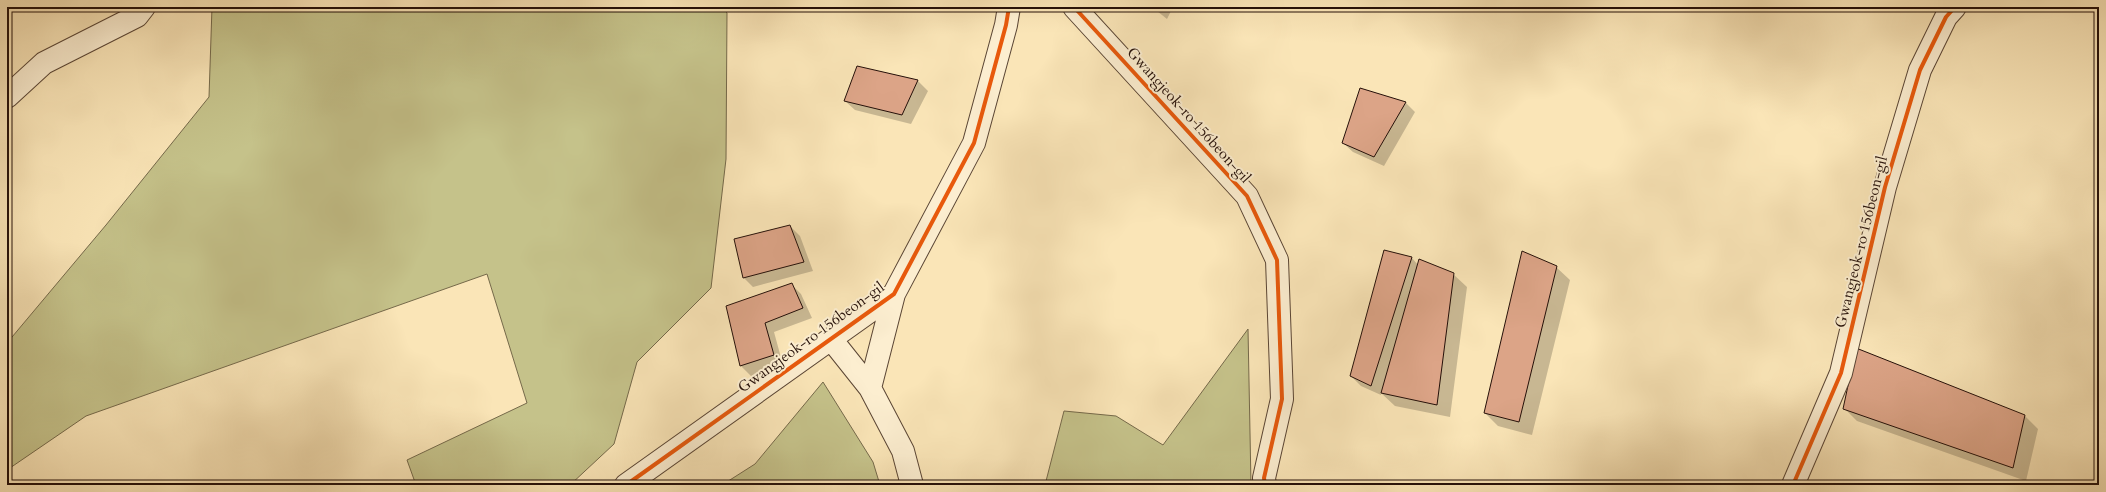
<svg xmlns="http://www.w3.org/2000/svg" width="2106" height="492" viewBox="0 0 2106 492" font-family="Cardo,serif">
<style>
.green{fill:#c5c28a;stroke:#75694a}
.shadow{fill:#0003}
.building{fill:#dca487;stroke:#251009}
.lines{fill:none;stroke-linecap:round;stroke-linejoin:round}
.minor-casing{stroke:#5a4534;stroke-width:24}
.minor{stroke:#fceed0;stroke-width:22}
.cycleway-casing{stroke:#fceed0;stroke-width:6}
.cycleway{stroke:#e8590c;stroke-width:4}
.labels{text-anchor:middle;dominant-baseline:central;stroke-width:4;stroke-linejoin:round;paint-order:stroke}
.street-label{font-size:15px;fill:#251009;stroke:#fceed0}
</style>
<rect width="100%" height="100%" fill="#fae5b7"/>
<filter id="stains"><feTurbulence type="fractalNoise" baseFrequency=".005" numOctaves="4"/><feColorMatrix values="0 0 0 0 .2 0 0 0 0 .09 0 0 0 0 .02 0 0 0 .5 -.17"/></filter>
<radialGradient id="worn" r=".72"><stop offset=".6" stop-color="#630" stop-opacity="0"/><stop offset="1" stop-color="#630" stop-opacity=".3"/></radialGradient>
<path class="green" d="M212,7H723L727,13L726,159L711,288L637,362L614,444L570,485H416L407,460L527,403L487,274L86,416L7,470V343L106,225L209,97Z
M1248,329L1251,485H1045L1064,411L1116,416L1163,445Z
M823,382L873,462L880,485H722L755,464Z"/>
<path class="shadow" d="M1152,7H1173L1167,19Z
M857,68L918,81L928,91L911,124L855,110L845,101Z
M1361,89L1406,103L1415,112L1384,166L1353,152L1343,143Z
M790,226L800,236L813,271L753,287L744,278Z
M1385,251L1412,258L1418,265L1453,274L1467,287L1450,417L1395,406L1381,393V395L1361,386L1351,376Z
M1556,267L1570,280L1532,435L1498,426L1485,413Z
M791,284L801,294L812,318L774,332L783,365L751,376L741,366L728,307Z
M1844,408L2025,416L2038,429L2026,481L1857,421Z"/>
<path class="building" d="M857,66L918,80L902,115L844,101Z
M1360,88L1406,102L1374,157L1342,143Z
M790,225L804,262L743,278L734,239Z
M1384,250L1412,257L1371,386L1350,376Z
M1522,251L1557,266L1519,422L1484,413Z
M1419,259L1454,273L1437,405L1381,393Z
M792,283L803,308L765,323L774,355L740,366L726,306Z
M1856,348L2025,415L2013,468L1843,409Z"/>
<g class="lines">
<defs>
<path id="minor" d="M1074,7L1247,196L1277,260L1282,399L1264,478L1265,485
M7,97L44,63L137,16L144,7
M894,294L870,388L903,451L912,485
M831,339L870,388
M626,485L894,294L974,143L1006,25L1009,7
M1793,485L1841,373L1885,187L1920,70L1946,17L1955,7"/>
</defs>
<use href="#minor" class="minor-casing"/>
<use href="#minor" class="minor"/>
<defs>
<path id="cycleway" d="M1074,7L1247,196L1277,260L1282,399L1264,478L1265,485
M626,485L894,294L974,143L1006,25L1009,7
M1793,485L1841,373L1885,187L1920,70L1946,17L1955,7"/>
</defs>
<use href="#cycleway" class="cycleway-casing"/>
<use href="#cycleway" class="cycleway"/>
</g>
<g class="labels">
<g class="street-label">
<text transform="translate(1189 115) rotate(48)">Gwangjeok-ro 156beon-gil</text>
<text transform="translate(1861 242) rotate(-76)">Gwangjeok-ro 156beon-gil</text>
<text transform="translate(811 337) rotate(-36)">Gwangjeok-ro 156beon-gil</text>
</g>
</g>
<rect width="2106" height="492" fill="none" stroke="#fae5b7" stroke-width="24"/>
<rect x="8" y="8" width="2090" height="476" fill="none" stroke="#251009" stroke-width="2"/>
<rect x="12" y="12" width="2082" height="468" fill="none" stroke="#251009"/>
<rect width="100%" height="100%" filter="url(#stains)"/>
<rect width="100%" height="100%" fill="url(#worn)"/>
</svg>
